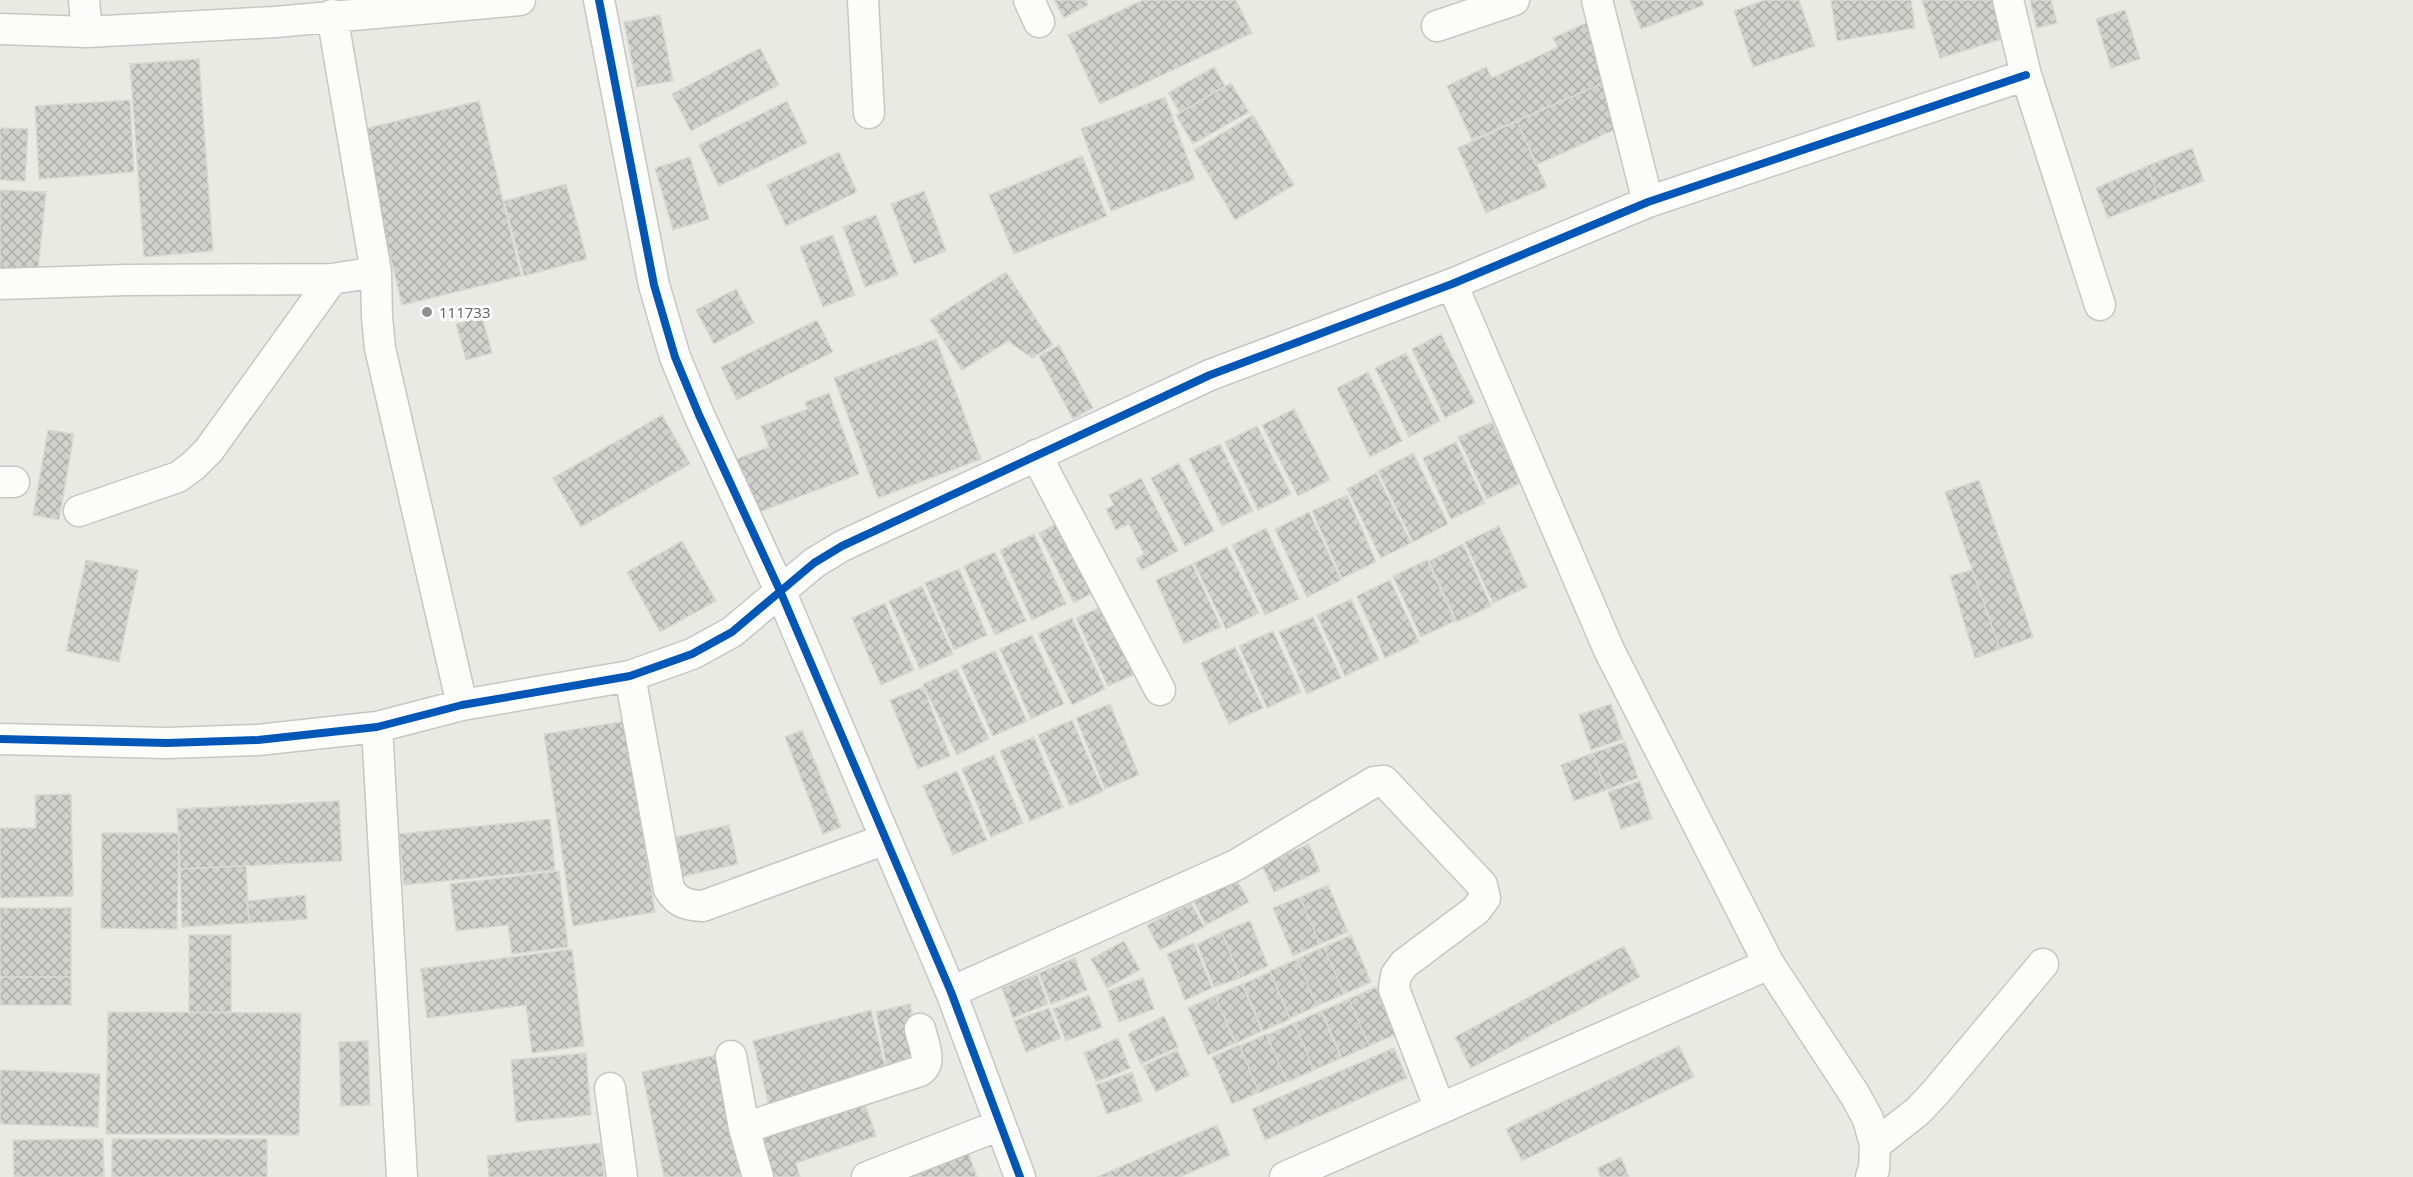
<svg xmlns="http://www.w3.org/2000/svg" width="2413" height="1177" viewBox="0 0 2413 1177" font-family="'Open Sans',sans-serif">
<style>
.building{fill:url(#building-cross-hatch);stroke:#d9d8d4;stroke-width:1.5}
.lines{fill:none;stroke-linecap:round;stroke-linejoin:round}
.minor-casing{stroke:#c6c6c6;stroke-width:33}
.minor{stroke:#fcfcfb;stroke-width:30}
.cycleway-casing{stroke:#fff;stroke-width:11}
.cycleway{stroke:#0057b8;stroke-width:8}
.poi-dot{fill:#8d8f90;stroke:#fff;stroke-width:2}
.labels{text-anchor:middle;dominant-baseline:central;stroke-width:6;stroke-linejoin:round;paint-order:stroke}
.poi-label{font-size:15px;fill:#5b5e62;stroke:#fff;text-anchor:start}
</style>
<defs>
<pattern id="building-cross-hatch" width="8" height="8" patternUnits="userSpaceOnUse" patternTransform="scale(1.5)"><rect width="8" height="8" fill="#d1d1ce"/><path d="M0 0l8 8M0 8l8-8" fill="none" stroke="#adadab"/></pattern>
</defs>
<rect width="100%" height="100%" fill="#eaeae5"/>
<path class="building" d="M1054,0H1086L1088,5L1064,18Z
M1143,0H1236L1252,33L1100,104L1068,35Z
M1630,0H1702L1704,5L1641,29Z
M1765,0H1799L1815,46L1753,67L1734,11Z
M1831,0H1911L1915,28L1837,41Z
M1922,0H2001L2012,36L1940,58Z
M2030,0H2051L2057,23L2037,28Z
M2125,10L2140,59L2111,68L2096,19Z
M660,15L673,81L637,87L624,22Z
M1588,22L1608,81L1472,140L1447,86L1486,67L1492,78L1558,47L1553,38Z
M760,48L779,85L691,131L672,94Z
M199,59L213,251L144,257L130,64Z
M1214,67L1225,86L1180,113L1168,93Z
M1608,81L1627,124L1536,165L1517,121Z
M1231,83L1249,112L1193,144L1176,115Z
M1165,97L1195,179L1111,211L1081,129Z
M130,100L134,172L39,179L35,106Z
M479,101L521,276L402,305L360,130Z
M787,101L807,143L719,186L699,145Z
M1253,115L1294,185L1235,220L1194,150Z
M1517,121L1547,187L1486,213L1458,148Z
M0,128L28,129L25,181L0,180Z
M2192,148L2204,181L2159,198L2147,166Z
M839,152L857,192L786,226L767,185Z
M1082,156L1107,216L1014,254L989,195Z
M690,157L709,219L673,230L655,168Z
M2147,166L2159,198L2108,218L2096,188Z
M566,184L587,259L524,276L504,201Z
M0,190L46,192L38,270L0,274Z
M924,191L946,251L914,264L891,204Z
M876,215L898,275L865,287L843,227Z
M833,235L855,295L823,307L800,247Z
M1006,272L1053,345L1032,358L1008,341L962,370L930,320Z
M736,289L754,323L714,344L696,310Z
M482,317L492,353L466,360L456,324Z
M817,320L833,352L737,400L721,367Z
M1441,334L1475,403L1445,418L1412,349Z
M936,339L981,459L878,498L834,378Z
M1059,345L1093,408L1073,419L1039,356Z
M1406,353L1440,421L1409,437L1375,368Z
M1368,372L1402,441L1370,457L1337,388Z
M829,393L859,474L751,515L731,461L769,447L761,426L808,409L805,402Z
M1294,409L1330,480L1298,496L1262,425Z
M662,415L690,464L581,527L553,478Z
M1492,422L1521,483L1487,499L1458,437Z
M1257,426L1291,494L1258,510L1225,442Z
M48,430L74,434L59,520L33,515Z
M1456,442L1485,503L1451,519L1423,458Z
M1220,444L1253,511L1222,526L1189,459Z
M1413,453L1448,524L1413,542L1378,471Z
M1179,463L1214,531L1185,546L1151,478Z
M1376,473L1411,543L1381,558L1347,489Z
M1141,478L1178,551L1142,570L1136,559L1144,554L1129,524L1116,530L1106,509L1114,505L1109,495Z
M1979,480L2033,637L2000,649L1945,492Z
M1347,495L1376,562L1342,578L1312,511Z
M1309,512L1341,580L1307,597L1275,529Z
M1066,519L1101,588L1074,603L1039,533Z
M1499,526L1527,587L1493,603L1465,542Z
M1266,528L1299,599L1265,615L1232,545Z
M1034,534L1066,604L1032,620L1000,550Z
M682,541L716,601L660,632L627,572Z
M1463,544L1491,606L1457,622L1429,561Z
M1227,547L1259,613L1226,629L1194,563Z
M995,552L1026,621L995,635L964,566Z
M86,560L138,570L119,662L66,651Z
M1427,560L1455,621L1421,637L1393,576Z
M1192,564L1221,627L1184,644L1156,580Z
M959,569L987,635L954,650L925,583Z
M1972,570L2000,649L1975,658L1950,576Z
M1390,580L1419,642L1385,658L1357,596Z
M922,586L953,654L920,669L889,601Z
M1351,599L1379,660L1345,676L1317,615Z
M885,603L914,670L881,685L852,618Z
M1108,604L1140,672L1108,686L1076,618Z
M1313,617L1341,678L1307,694L1279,632Z
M1072,618L1105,689L1072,705L1038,634Z
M1273,631L1301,692L1267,708L1239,646Z
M1032,635L1064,704L1031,719L1000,649Z
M1235,647L1263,708L1229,724L1201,663Z
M995,651L1027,721L993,736L961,666Z
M957,669L989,739L957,755L923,684Z
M923,687L950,756L918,769L890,700Z
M1110,704L1139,775L1105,789L1076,718Z
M1611,704L1623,739L1591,750L1579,715Z
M1072,720L1103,791L1070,806L1038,735Z
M626,721L655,912L573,926L544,734Z
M802,730L841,827L823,834L785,737Z
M1034,737L1063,807L1030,821L1000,751Z
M1625,742L1638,778L1606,790L1593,753Z
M1593,753L1606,790L1574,801L1561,765Z
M994,755L1023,823L991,837L962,769Z
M957,771L987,840L953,855L923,786Z
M1640,781L1652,819L1621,829L1608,792Z
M71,794L73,896L0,898V828H36L35,795Z
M339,801L342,861L180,869L177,809Z
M550,819L555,870L404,885L399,834Z
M729,825L738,864L676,878L667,839Z
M102,833H179L177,929L101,928Z
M1309,844L1320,871L1274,892L1262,865Z
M246,866L249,923L182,927L180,869Z
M559,871L568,947L512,954L508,925L456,931L450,884Z
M1236,879L1249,902L1206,925L1194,902Z
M1328,885L1348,932L1320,944L1300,897Z
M305,895L307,919L249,923L247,901Z
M1300,897L1320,944L1293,956L1273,908Z
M1191,903L1204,927L1160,950L1147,925Z
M0,908H71V977H0Z
M1250,921L1268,966L1240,978L1222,932Z
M1222,932L1240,978L1214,987L1197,944Z
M189,935H231V1012L189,1013Z
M1351,935L1371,982L1344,994L1324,947Z
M1124,941L1140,970L1107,988L1091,959Z
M1194,943L1212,988L1185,1000L1167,954Z
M1624,946L1640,977L1471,1068L1455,1037Z
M1324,947L1344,994L1317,1006L1297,959Z
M572,949L584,1046L532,1053L526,1005L427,1018L421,969Z
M1075,958L1087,990L1051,1004L1039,973Z
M1297,959L1317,1006L1290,1018L1270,971Z
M1270,972L1290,1019L1263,1031L1243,984Z
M1037,974L1048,1004L1013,1018L1002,988Z
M0,977H71V1005H0Z
M1143,978L1154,1009L1119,1022L1108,991Z
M1242,984L1262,1031L1236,1043L1215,996Z
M1376,987L1396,1034L1369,1046L1349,999Z
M1089,995L1102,1027L1066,1041L1053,1009Z
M1215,996L1235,1043L1208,1055L1188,1008Z
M1349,999L1369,1046L1342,1058L1322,1011Z
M910,1004L922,1060L887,1068L876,1012Z
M1049,1008L1061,1038L1026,1052L1014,1021Z
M871,1010L887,1074L769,1105L753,1041Z
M1321,1011L1341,1058L1314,1070L1294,1023Z
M108,1012L301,1013L299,1135L106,1134Z
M1164,1016L1178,1047L1141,1064L1128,1034Z
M1294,1023L1314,1070L1287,1082L1267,1035Z
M1266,1034L1287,1081L1259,1093L1240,1046Z
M1118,1038L1130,1068L1096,1082L1084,1053Z
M368,1041L370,1105L341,1106L339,1042Z
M1239,1045L1259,1092L1232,1104L1212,1057Z
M1679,1046L1694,1077L1522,1161L1506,1129Z
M1394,1048L1407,1078L1265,1140L1252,1109Z
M1177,1050L1189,1075L1156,1092L1143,1066Z
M586,1053L591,1115L516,1122L511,1060Z
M725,1053L751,1177H664L642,1072Z
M0,1070L100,1074L98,1127L0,1124Z
M1132,1072L1142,1101L1107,1114L1096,1085Z
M864,1101L876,1136L796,1163L800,1177H762L749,1139Z
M1217,1125L1230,1155L1180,1177H1097Z
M103,1139L104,1177H14L13,1140Z
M112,1139H267V1177H112Z
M600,1143L604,1177H489L487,1156Z
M968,1152L977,1177H899Z
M1621,1157L1629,1177H1601L1597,1168Z"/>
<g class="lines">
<defs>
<path id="minor" d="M84,0L87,32
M599,0L654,285L675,357L699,415L781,593L951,992L1020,1177
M863,0L869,113
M1029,0L1039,22
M1597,0L1648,202
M2008,0L2026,75L2100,305
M332,15L376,272L377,317L380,348L462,705
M1437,26L1514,0
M0,29L87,32L275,22L520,0
M0,284L126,280L332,279L376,272
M1452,284L1609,650L1769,964L1855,1095L1868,1119L1875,1145L1874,1169L1871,1177
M1036,455L1160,690
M0,482H14
M79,511L178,477L193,466L209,450L332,279
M630,676L669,889C678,903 686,905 703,906L886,839
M377,727L402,1177
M0,739L167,743L258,740L377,727L462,705L630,676L692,654L732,632L814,563L842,546L1210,375L1452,284L1648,202L2026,75
M951,992L1236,865L1374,782L1384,781L1482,885L1485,898L1476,910L1404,964L1396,975L1394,989L1440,1109
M731,1056L744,1128L758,1177
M610,1088L622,1177
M744,1128L920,1071C933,1062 923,1043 920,1029
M1875,1145L1918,1111L1935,1093L2043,964
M867,1177L1000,1125
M1285,1177L1769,964"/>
</defs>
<use href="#minor" class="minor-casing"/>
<use href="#minor" class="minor"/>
<defs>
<path id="cycleway" d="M599,0L654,285L675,357L699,415L781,593L951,992L1020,1177
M0,739L167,743L258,740L377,727L462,705L630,676L692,654L732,632L814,563L842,546L1210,375L1452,284L1648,202L2026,75"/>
</defs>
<use href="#cycleway" class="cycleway-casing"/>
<use href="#cycleway" class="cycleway"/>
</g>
<circle class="poi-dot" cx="427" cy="312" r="6"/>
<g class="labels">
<g class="poi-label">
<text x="439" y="312">111733</text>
</g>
</g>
</svg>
